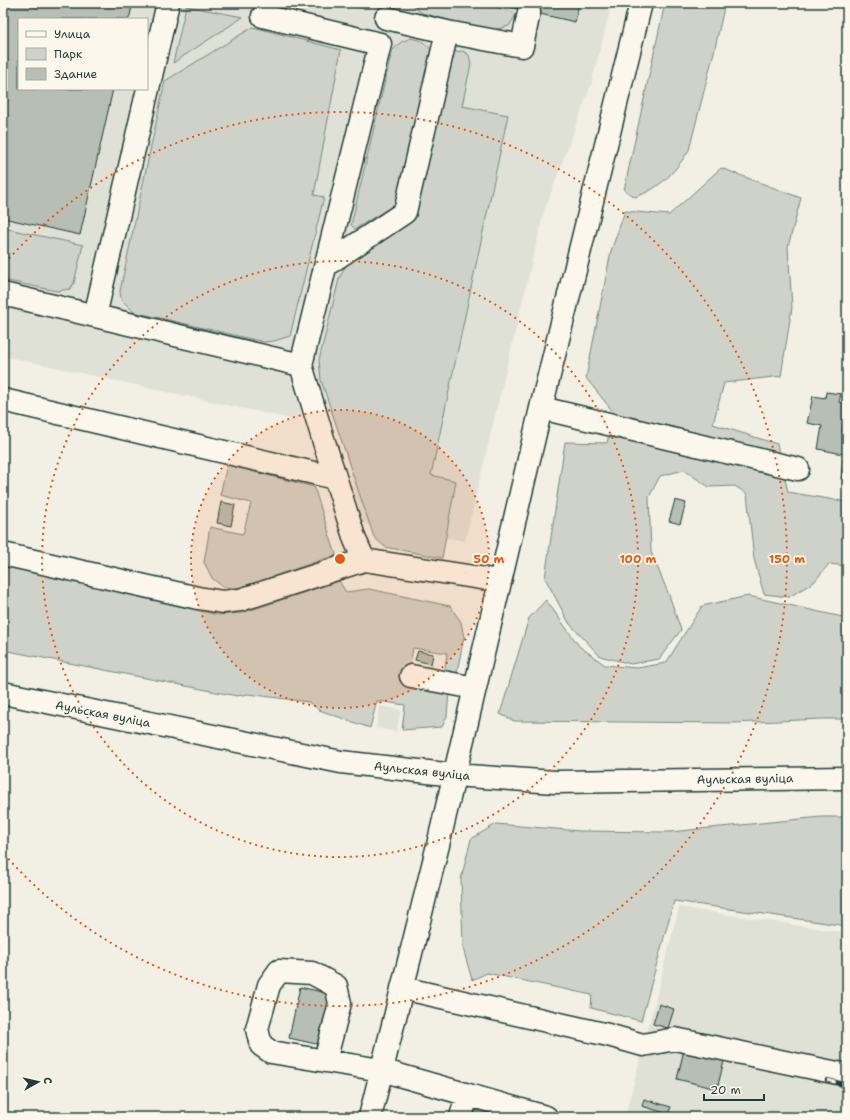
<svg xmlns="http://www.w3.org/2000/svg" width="850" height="1120" viewBox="0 0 850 1120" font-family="'Shantell Sans',sans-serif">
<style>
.built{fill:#e0e1d6;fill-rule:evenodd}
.green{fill:#cfd2c8;stroke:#77887e}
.building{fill:#b7beb3;stroke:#1f3d34}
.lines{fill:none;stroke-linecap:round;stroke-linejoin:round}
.minor-casing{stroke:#1f3d34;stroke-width:25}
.minor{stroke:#fbf7ec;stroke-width:22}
.rail-casing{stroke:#1f3d34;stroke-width:4.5}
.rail{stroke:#fbf7ec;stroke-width:3;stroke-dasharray:9;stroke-linecap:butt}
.ring{fill:none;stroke:#e8590c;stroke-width:2;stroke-dasharray:2 4}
.labels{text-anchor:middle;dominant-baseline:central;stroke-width:3.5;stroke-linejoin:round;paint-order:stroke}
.street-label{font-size:12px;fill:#1f3d34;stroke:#fbf7ec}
.centre{fill:#e8590c;stroke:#fbf7ec;stroke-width:2}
.ring-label{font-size:12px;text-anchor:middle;font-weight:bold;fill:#e8590c;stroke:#fbf7ec;stroke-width:3.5;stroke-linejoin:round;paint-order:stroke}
</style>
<rect width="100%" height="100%" fill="#f2f0e5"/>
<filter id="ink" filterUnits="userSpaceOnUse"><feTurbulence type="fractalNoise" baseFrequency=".025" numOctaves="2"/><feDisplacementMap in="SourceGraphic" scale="8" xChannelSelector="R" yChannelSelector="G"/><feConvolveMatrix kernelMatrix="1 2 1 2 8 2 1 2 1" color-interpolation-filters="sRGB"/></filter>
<g filter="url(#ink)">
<path class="built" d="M3,3H612L591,85L544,212L465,541L362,523L334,409L291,419L3,356ZM19,19H147V89H19Z
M380,706L401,710L396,732L376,728Z
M679,907L847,933V1117H625Z"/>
<path class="green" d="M413,3H480L517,13L509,26L490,31L422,13L415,8Z
M665,3H725L715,48L689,150C675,172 660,189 635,197L624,190Z
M186,6L243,17L173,63Z
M253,27L341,50L314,195L324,197L290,336L274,341L264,342L134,312L121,299L120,291L165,81Z
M411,38L422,41L433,51L401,192L394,205L355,229L351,225L392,51L401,42Z
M463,51L469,55L471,64L462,106L508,115L431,475L456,481L442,558L385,547L374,537L321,380L319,360L339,279L346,265L414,218L452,52Z
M721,168L801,198L788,247L792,307L781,376L724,383L713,424L777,444L788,492L847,502V566L829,564L814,582L789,597L764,594L754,559L747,494L735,486L709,487L684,470L660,476L649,497L651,552L669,595L681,630L659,659L631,664L600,656L569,623L545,578L565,442L607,443L614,413L586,378L611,251L625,211L669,215Z
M3,228L83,245L74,283L70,289L57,291L3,280Z
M227,465L314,487L336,555L239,588L223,587L212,578L204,562L210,527L243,534L251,503L220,495Z
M3,565L218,615L242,613L339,581L346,592L369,589L450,606L461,622L464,637L456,677L444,675L447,653L413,648L406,685L449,693L447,716L442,727L402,730L405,705L377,701L370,728L319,710L309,702L248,694L237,696L3,650Z
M748,596L847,618V719H821L734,723L514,721L500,714L529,618L546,600L579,646L605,665L637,668L666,663L702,606Z
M821,817H847V926L674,901L641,1021L591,1008L592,995L487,973L472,980L463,948L461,879L471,839L496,824L580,831L670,832Z"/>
<path class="building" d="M3,3H133L129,19H19V89H113L80,235L3,218Z
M342,3H364L362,8Z
M492,3H579L575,22Z
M826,392L841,394L839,402L847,404L842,431L847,432V455L818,449L822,426L807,423L813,396L825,398Z
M843,458H847V480L841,479Z
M675,500L686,503L680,524L669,521Z
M221,502L235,505L231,526L217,523Z
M418,651L433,654L431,664L415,660Z
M300,987L331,994L320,1045L289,1038Z
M659,1004L674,1009L668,1028L653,1024Z
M684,1050L724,1061L717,1089L677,1079Z
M644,1099L671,1107L668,1114L642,1106Z"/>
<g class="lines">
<defs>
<path id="minor" d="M263,16L380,44L301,365
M447,32L522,46L529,12
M326,265L405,212L447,32L386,18
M3,294L301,365L324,442L355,540L364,560L500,581
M95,316L168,3
M3,400L335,478
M541,408L798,469
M3,554L198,598L223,602L240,600L364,560
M411,676L475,688
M3,693L341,762L454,775L555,782L847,778
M402,988L608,1035L643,1045L675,1039L847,1075
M325,1061L340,1003L336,986L312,973L279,971L269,985L257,1029L261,1045L271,1052L381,1070L546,1117
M370,1117L438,845L541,408L641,3
M461,1117L467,1095"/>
</defs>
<use href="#minor" class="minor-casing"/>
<use href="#minor" class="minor"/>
<defs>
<path id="rail" d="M827,1080L847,1085"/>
</defs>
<use href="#rail" class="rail-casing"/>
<use href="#rail" class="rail"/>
</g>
</g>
<circle cx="340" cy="559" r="149" fill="#e8590c" fill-opacity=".12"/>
<g class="ring">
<circle cx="340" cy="559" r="149"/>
<circle cx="340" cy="559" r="298"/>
<path d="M5 263A447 447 0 1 1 5 855"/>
</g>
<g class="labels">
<g class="street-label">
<text transform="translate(103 714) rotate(11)">Аульская вуліца</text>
<text transform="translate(422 771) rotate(6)">Аульская вуліца</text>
<text transform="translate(745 779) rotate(-1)">Аульская вуліца</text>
</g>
</g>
<circle cx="340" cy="559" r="6" class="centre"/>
<g class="ring-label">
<text x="489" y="563">50 m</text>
<text x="638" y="563">100 m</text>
<text x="787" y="563">150 m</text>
</g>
<rect width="850" height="1120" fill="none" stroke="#fbf7ec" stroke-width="16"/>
<rect x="8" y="8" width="834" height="1104" fill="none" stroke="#1f3d34" stroke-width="1.5" filter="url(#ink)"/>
<rect x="18" y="18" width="130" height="72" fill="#fbf7ec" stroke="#a3ada2"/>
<rect x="26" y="31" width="20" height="6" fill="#fbf7ec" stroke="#a3ada2"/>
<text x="54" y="38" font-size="12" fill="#1f3d34">Улица</text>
<rect x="26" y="48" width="20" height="12" fill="#cfd2c8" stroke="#a3ada2"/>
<text x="54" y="58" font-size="12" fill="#1f3d34">Парк</text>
<rect x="26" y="68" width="20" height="12" fill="#b7beb3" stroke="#a3ada2"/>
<text x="54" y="78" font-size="12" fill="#1f3d34">Здание</text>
<g transform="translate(38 1082) rotate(82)" stroke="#fbf7ec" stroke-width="3" paint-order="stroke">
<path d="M0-3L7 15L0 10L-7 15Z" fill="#1f3d34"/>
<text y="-6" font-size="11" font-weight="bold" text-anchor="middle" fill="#1f3d34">С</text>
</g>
<path d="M704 1094v6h60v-6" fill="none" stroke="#1f3d34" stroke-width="2"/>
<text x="710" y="1094" font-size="12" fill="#1f3d34" stroke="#fbf7ec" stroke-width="3" paint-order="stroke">20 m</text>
</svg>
